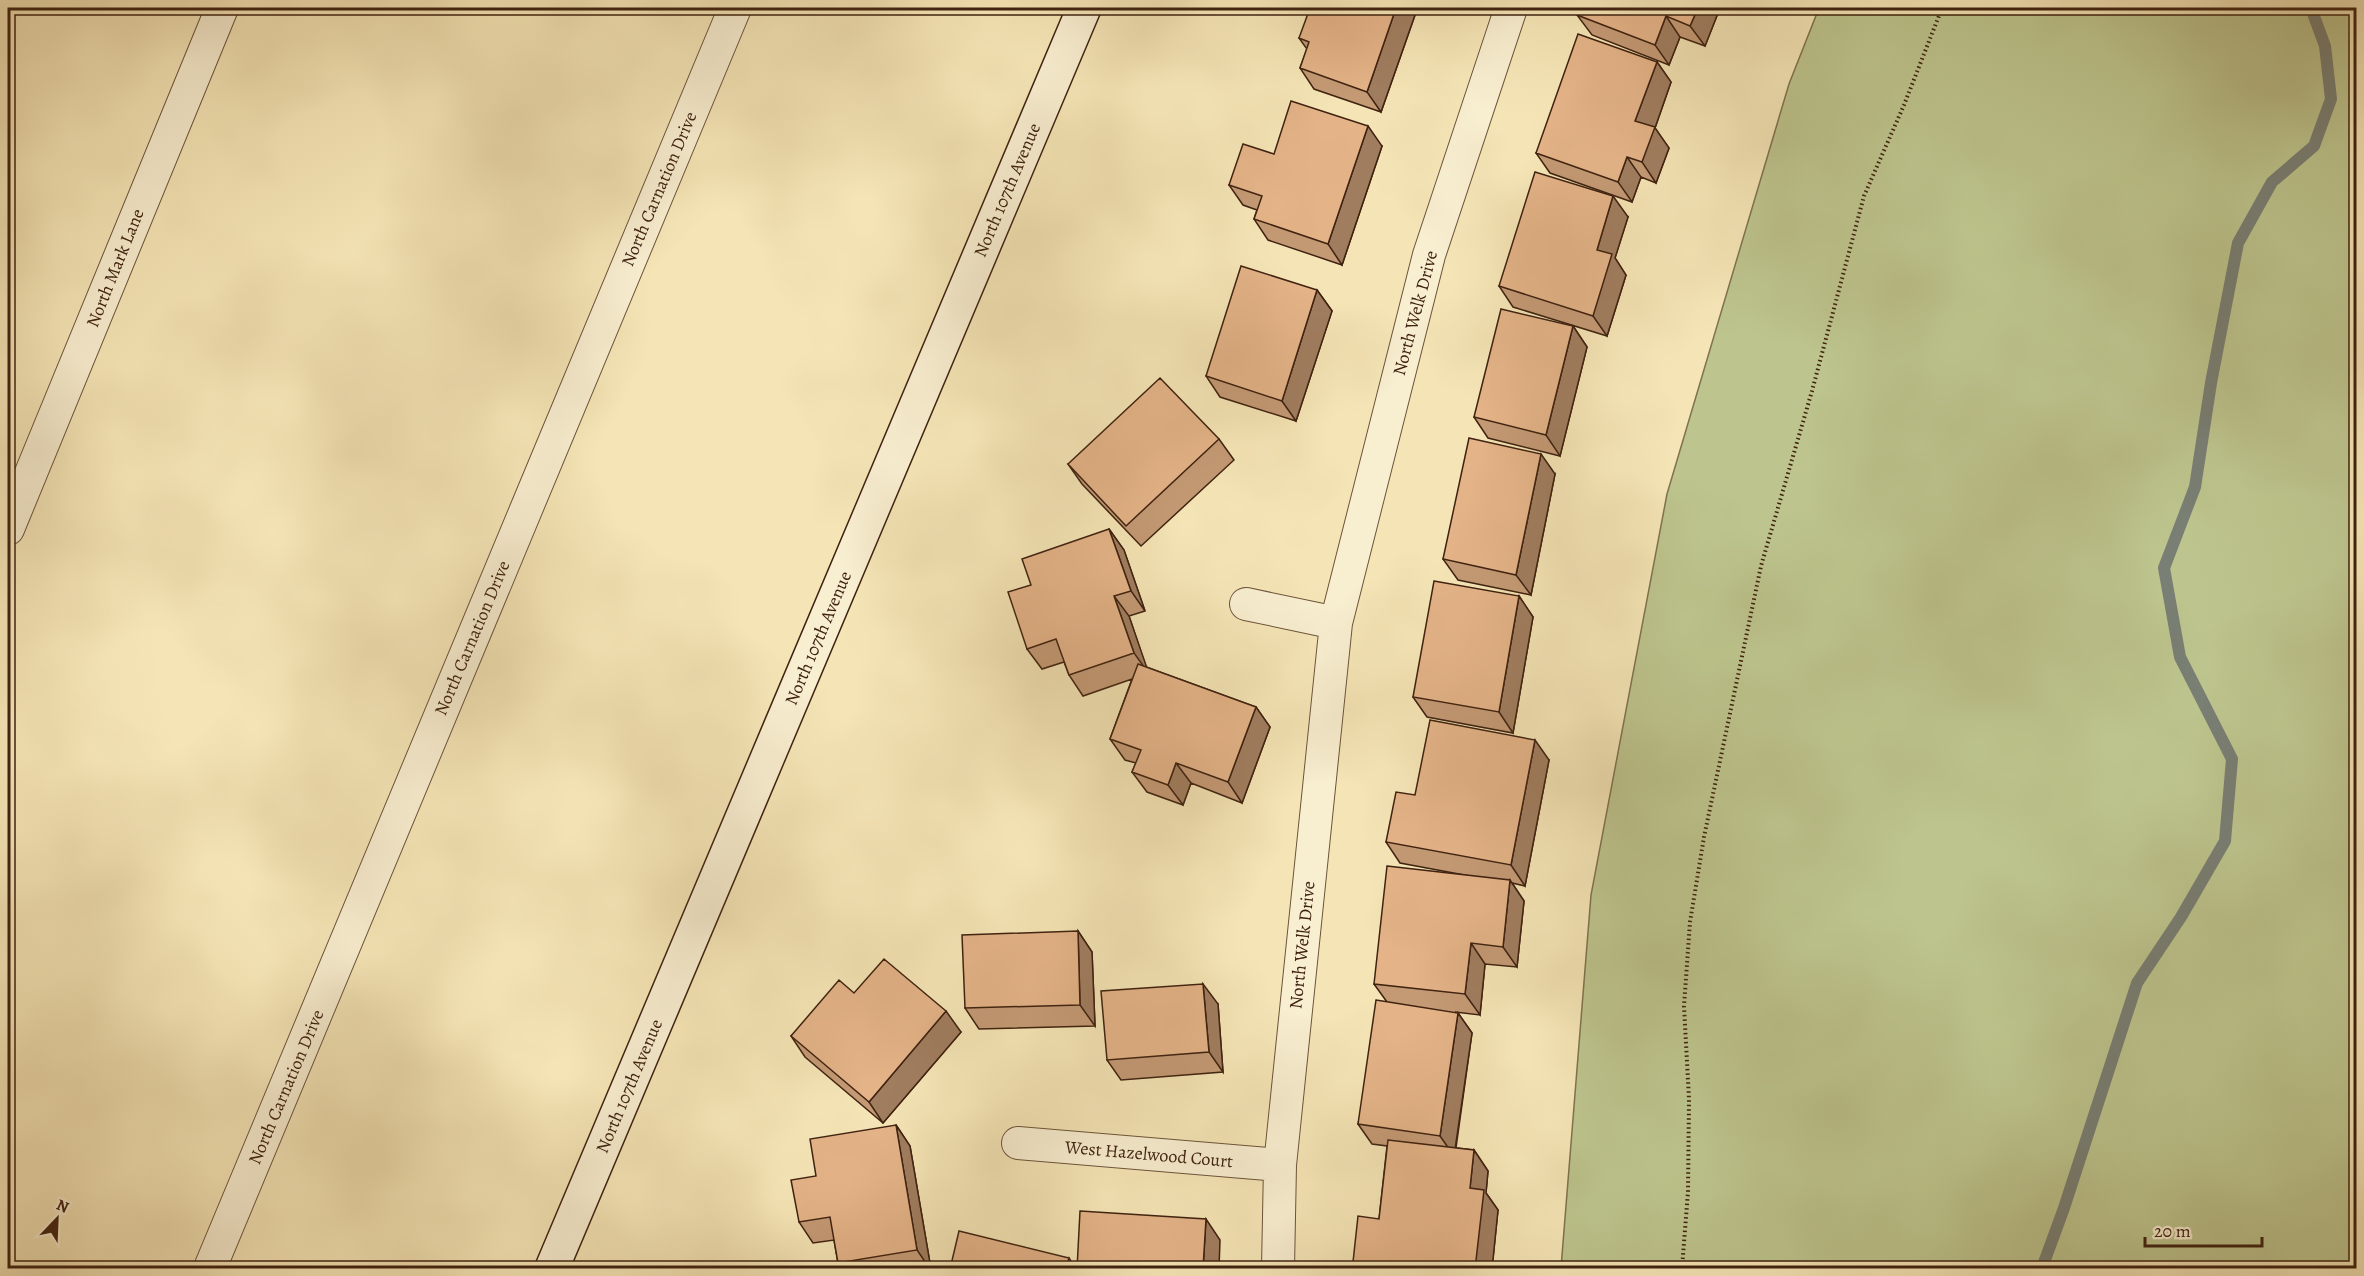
<svg xmlns="http://www.w3.org/2000/svg" width="2364" height="1276" viewBox="0 0 2364 1276" font-family="Alegreya,serif">
<style>
.green{fill:#bdc48d;stroke:#7e734e;stroke-width:1.5}
.lines{fill:none;stroke-linecap:round;stroke-linejoin:round}
.stream{stroke:#797f74;stroke-width:12}
.street-casing{stroke:#6c533a;stroke-width:34}
.secondary-casing{stroke:#3f2210;stroke-width:36}
.path{stroke:#3f2210;stroke-width:4;stroke-dasharray:1.5 3;stroke-linecap:butt}
.street{stroke:#f8eed0;stroke-width:32}
.secondary{stroke:#f8eed0;stroke-width:33}
.wall{fill:#c49a75;stroke:#3f2210;stroke-width:1.5}
.shaded-wall{fill:#a07d5f;stroke:#3f2210;stroke-width:1.5}
.building{fill:#e4b388;stroke:#3f2210;stroke-width:1.5}
.labels{text-anchor:middle;dominant-baseline:central;stroke-width:5;stroke-linejoin:round;paint-order:stroke}
.street-label{font-size:18px;fill:#3f2210;stroke:#f8eed0}
</style>
<rect width="100%" height="100%" fill="#f5e5b6"/>
<filter id="stains"><feTurbulence type="fractalNoise" baseFrequency=".00333" numOctaves="4"/><feColorMatrix values="0 0 0 0 .2 0 0 0 0 .09 0 0 0 0 .02 0 0 0 .5 -.17"/></filter>
<radialGradient id="worn" r=".72"><stop offset=".6" stop-color="#630" stop-opacity="0"/><stop offset="1" stop-color="#630" stop-opacity=".3"/></radialGradient>
<path class="green" d="M1819,8H2356V1268H1561L1591,895L1667,494L1789,84Z"/>
<g class="lines">
<path class="stream" d="M2042,1268L2064,1208L2137,983L2181,917L2225,841L2232,759L2180,657L2164,568L2195,487L2211,383L2238,243L2272,182L2314,146L2331,99L2325,46L2311,8"/>
<defs>
<path id="street" d="M8,529L222,8
M1246,604L1336,623
M1018,1143L1280,1165
M210,1268L735,8
M1278,1268L1280,1165L1336,623L1429,255L1511,8"/>
<path id="secondary" d="M552,1268L1084,8"/>
</defs>
<use href="#street" class="street-casing"/>
<use href="#secondary" class="secondary-casing"/>
<path class="path" d="M2356,594L2352,625L2356,673
M1682,1268L1688,1192L1689,1099L1684,1006L1690,922L1704,837L1761,566L1812,391L1864,196L1904,105L1942,8
M2352,1268L2356,1249"/>
<use href="#street" class="street"/>
<use href="#secondary" class="secondary"/>
</g>
<path class="wall" d="M1720,8L1705,46L1680,37L1669,65L1592,35L1577,15Z
M1415,15L1381,112L1314,89L1300,68L1307,49L1299,38Z
M1657,62L1671,82L1655,128L1669,148L1656,183L1641,177L1632,202L1550,173L1536,153Z
M1382,146L1342,265L1268,240L1254,219L1257,210L1243,205L1229,185Z
M1628,217L1615,258L1626,275L1607,336L1513,307L1499,286Z
M1317,290L1332,311L1296,421L1220,397L1206,376Z
M1573,326L1587,347L1560,456L1488,438L1474,417Z
M1219,439L1234,460L1141,546L1082,484L1068,464Z
M1555,474L1531,595L1458,580L1443,559Z
M1109,529L1124,550L1145,611L1129,616L1146,667L1256,707L1270,727L1242,803L1191,783L1183,805L1147,792L1132,772L1136,763L1125,760L1110,739L1132,679L1083,696L1069,675L1064,662L1042,669L1027,649L1031,585Z
M1519,596L1533,617L1513,733L1427,717L1413,697Z
M1549,760L1525,886L1512,883L1524,901L1517,967L1485,964L1480,1015L1455,1012L1458,1013L1472,1033L1456,1148L1474,1150L1488,1171L1486,1193L1498,1210L1492,1269H1358L1353,1262L1379,1219L1387,1146L1372,1144L1358,1124L1387,1002L1374,984L1475,877L1400,863L1386,842L1415,795Z
M1078,931L1092,952L1095,1026L979,1029L965,1008Z
M854,993L961,1032L883,1123L805,1057L791,1036Z
M1218,1004L1223,1072L1121,1080L1107,1060Z
M896,1125L910,1146L931,1269H842L838,1263L834,1240L813,1243L799,1222L816,1176Z"/>
<path class="shaded-wall" d="M1396,8H1410L1415,15L1381,112L1367,92Z
M1698,8H1720L1705,46L1690,26Z
M1666,16L1680,37L1669,65L1655,45Z
M1657,62L1671,82L1655,128L1669,148L1656,183L1642,162L1635,121Z
M1368,126L1382,146L1342,265L1328,244Z
M1627,157L1641,177L1632,202L1618,182Z
M1613,196L1628,217L1615,258L1626,275L1607,336L1593,316L1597,250Z
M1317,290L1332,311L1296,421L1282,401Z
M1573,326L1587,347L1560,456L1546,435Z
M1541,454L1555,474L1531,595L1516,575Z
M1109,529L1124,550L1145,611L1131,591Z
M1114,596L1129,616L1149,674L1134,653Z
M1519,596L1533,617L1513,733L1499,712Z
M1256,707L1270,727L1242,803L1228,782Z
M1535,740L1549,760L1525,886L1511,865Z
M1176,763L1191,783L1183,805L1168,785Z
M1510,880L1524,901L1517,967L1503,947Z
M1078,931L1092,952L1095,1026L1080,1005Z
M1471,943L1485,964L1480,1015L1465,994Z
M1203,984L1218,1004L1223,1072L1209,1052Z
M946,1011L961,1032L883,1123L869,1102Z
M1458,1013L1472,1033L1454,1156L1440,1136Z
M896,1125L910,1146L931,1269H930L917,1250Z
M1474,1150L1488,1171L1486,1193L1498,1210L1492,1269H1475L1470,1188Z
M1206,1219L1220,1240L1219,1269H1203Z
M1069,1258L1076,1269H1066Z"/>
<path class="building" d="M1310,8H1396L1367,92L1300,68L1309,42L1299,38Z
M1580,8H1698L1690,26L1666,16L1655,45L1577,15Z
M1578,34L1657,62L1635,121L1655,127L1642,162L1627,157L1618,182L1536,153Z
M1291,101L1368,126L1328,244L1254,219L1262,196L1229,185L1243,144L1274,154Z
M1535,172L1613,196L1597,250L1612,254L1593,316L1499,286Z
M1241,266L1317,290L1282,401L1206,376Z
M1501,309L1573,326L1546,435L1474,417Z
M1160,378L1219,439L1126,526L1068,464Z
M1469,438L1541,454L1516,575L1443,559Z
M1109,529L1131,591L1114,596L1134,653L1069,675L1056,639L1027,649L1008,592L1031,585L1022,559Z
M1434,581L1519,596L1499,712L1413,697Z
M1138,664L1256,707L1228,782L1176,763L1168,785L1132,772L1141,750L1110,739Z
M1430,720L1535,740L1511,865L1386,842L1396,792L1415,795Z
M1387,866L1510,880L1503,947L1471,943L1465,994L1374,984Z
M1078,931L1080,1005L965,1008L962,935Z
M884,959L946,1011L869,1102L791,1036L839,980L854,993Z
M1203,984L1209,1052L1107,1060L1101,991Z
M1376,1000L1458,1013L1440,1136L1358,1124Z
M896,1125L917,1250L838,1263L830,1217L799,1222L791,1180L816,1176L810,1139Z
M1388,1140L1474,1150L1470,1188L1484,1190L1475,1269H1409L1353,1262L1358,1216L1379,1219Z
M1080,1211L1206,1219L1203,1269H1077Z
M959,1231L1069,1258L1066,1269H950Z"/>
<g class="labels">
<g class="street-label">
<text transform="translate(659 189) rotate(-67)">North Carnation Drive</text>
<text transform="translate(1007 190) rotate(-67)">North 107th Avenue</text>
<text transform="translate(115 268) rotate(-68)">North Mark Lane</text>
<text transform="translate(1415 313) rotate(-75)">North Welk Drive</text>
<text transform="translate(472 638) rotate(-67)">North Carnation Drive</text>
<text transform="translate(818 638) rotate(-67)">North 107th Avenue</text>
<text transform="translate(1302 945) rotate(-84)">North Welk Drive</text>
<text transform="translate(629 1086) rotate(-67)">North 107th Avenue</text>
<text transform="translate(286 1087) rotate(-67)">North Carnation Drive</text>
<text transform="translate(1149 1154) rotate(5)">West Hazelwood Court</text>
</g>
</g>
<rect width="2364" height="1276" fill="none" stroke="#f5e5b6" stroke-width="30"/>
<rect x="9" y="9" width="2346" height="1258" fill="none" stroke="#3f2210" stroke-width="3"/>
<rect x="15" y="15" width="2334" height="1246" fill="none" stroke="#3f2210" stroke-width="1.5"/>
<g transform="translate(57 1219) rotate(23)" stroke="#f8eed0" stroke-width="4.5" paint-order="stroke">
<path d="M0-4.5L10 22L0 15L-10 22Z" fill="#3f2210"/>
<text y="-9" font-size="16" font-weight="bold" text-anchor="middle" fill="#3f2210">N</text>
</g>
<path d="M2145 1237v9h117v-9" fill="none" stroke="#3f2210" stroke-width="3"/>
<text x="2154" y="1237" font-size="18" fill="#3f2210" stroke="#f8eed0" stroke-width="4.5" paint-order="stroke">20 m</text>
<rect width="100%" height="100%" filter="url(#stains)"/>
<rect width="100%" height="100%" fill="url(#worn)"/>
</svg>
